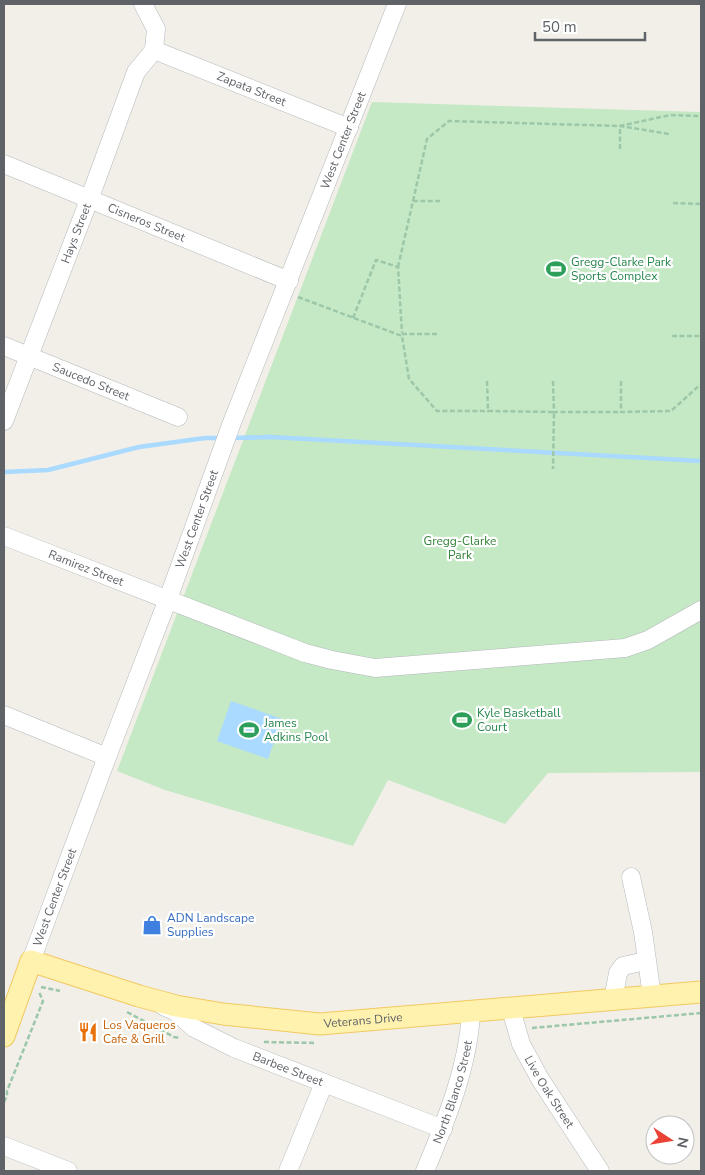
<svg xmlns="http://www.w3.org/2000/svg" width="705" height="1175" viewBox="0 0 705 1175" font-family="'Nunito Sans',sans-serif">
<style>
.green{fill:#c5e8c5}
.water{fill:#aadaff}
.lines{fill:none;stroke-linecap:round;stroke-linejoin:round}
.stream{stroke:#aadaff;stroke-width:4.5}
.minor-casing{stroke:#b5b8bc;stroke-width:19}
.major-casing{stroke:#f2c960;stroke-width:23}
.path{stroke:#9cc7a9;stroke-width:2.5;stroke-dasharray:5 2.5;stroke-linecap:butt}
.minor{stroke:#fff;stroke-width:18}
.major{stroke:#fff2af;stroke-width:21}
.labels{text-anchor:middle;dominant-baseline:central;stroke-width:4.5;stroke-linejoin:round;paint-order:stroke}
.street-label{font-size:12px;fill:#5f6368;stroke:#fff}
.leisure-label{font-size:12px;fill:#27864d;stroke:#fff;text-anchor:start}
.park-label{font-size:12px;fill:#348238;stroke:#fff}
.shop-label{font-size:12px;fill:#366cbe;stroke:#fff;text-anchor:start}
.food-label{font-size:12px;fill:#c56008;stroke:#fff;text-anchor:start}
</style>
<rect width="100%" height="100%" fill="#f1efe8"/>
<path class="green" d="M372,102L701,112V772L548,773L505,824L388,780L353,846L165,790L117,771Z"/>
<path class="water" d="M231,701L282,719L268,759L217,741Z"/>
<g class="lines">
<path class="stream" d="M231,438L271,437L701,461
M4,472L48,470L139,447L205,438H223"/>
<defs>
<g id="minor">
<path d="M143,4L156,29L154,50"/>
<path id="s1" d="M154,50L349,128"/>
<path id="s2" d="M4,164L289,281"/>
<path id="s3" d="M4,346L178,417"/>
<path id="s4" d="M4,421L89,200L136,72L154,50"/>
<path id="s5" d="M4,536L305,653L332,660L375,668L625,648L648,640L701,610"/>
<path d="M4,715L107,757"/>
<path d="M631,877L643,932L652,996"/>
<path id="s6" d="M31,961L107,757L168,599L231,425L397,4"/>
<path d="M613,1000L618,973L623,966L646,961"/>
<path id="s7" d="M163,1006L175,1011L194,1028L234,1048L443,1129"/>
<path id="s8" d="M511,1009L521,1044L540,1079L600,1171"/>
<path d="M4,1146L68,1171"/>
<path d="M288,1171L324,1083"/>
<path id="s9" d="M425,1171C446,1121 469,1065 471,1011"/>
</g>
<g id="major">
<path id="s10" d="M4,1036L31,961L139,996L176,1006L223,1014L320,1024L701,992"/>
</g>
</defs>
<use href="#minor" class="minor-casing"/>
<use href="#major" class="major-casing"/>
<path class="path" d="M620,149V126L670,115L701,116
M413,201L427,139L449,121L620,126L669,134
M673,203L701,204
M398,267L413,201H440
M298,297L402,336L409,379L437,411H488
M353,318L376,260L398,267L402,333
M402,334H439
M672,336H701
M487,381L488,411L554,412L553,469
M553,381L554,412H621
M621,381V412L671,411L701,384
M41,987L60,991
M127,1012L174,1037L180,1038
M532,1028L701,1013
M264,1042L316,1043
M4,1102L7,1096V1091L43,1001L39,992"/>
<use href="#minor" class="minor"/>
<use href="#major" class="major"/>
</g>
<defs>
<symbol id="stadium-bare" viewBox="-9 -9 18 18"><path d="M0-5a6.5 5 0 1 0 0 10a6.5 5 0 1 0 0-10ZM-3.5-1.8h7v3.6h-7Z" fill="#2e9e5b" stroke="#fff" stroke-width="2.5" paint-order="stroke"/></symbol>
<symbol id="shop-bare" viewBox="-9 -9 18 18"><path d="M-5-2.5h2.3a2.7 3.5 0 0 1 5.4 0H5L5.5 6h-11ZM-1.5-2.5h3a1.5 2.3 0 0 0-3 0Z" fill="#3f7fe0" stroke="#fff" stroke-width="2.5" paint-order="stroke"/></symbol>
<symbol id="restaurant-bare" viewBox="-9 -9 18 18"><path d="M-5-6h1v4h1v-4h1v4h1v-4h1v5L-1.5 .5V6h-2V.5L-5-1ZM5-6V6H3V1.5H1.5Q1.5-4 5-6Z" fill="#e8710a" stroke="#fff" stroke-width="2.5" paint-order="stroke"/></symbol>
</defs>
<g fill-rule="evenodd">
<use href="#stadium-bare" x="542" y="255" width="28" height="28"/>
<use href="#stadium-bare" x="448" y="706" width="28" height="28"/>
<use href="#stadium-bare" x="235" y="716" width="28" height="28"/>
<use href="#shop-bare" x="138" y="911" width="28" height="28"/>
<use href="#restaurant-bare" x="74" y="1018" width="28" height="28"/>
</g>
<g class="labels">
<g class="street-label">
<text stroke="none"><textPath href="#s1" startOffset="105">Zapata Street</textPath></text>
<text stroke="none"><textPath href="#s6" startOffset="878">West Center Street</textPath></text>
<text stroke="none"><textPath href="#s2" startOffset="154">Cisneros Street</textPath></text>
<text stroke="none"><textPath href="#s4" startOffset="201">Hays Street</textPath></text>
<text stroke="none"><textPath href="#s3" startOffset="94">Saucedo Street</textPath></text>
<text stroke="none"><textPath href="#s6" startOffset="472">West Center Street</textPath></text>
<text stroke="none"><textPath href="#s5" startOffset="88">Ramirez Street</textPath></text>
<text stroke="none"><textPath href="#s6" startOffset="68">West Center Street</textPath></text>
<text stroke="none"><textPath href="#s10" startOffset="420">Veterans Drive</textPath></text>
<text stroke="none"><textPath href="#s7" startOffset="141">Barbee Street</textPath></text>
<text stroke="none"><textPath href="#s9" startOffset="84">North Blanco Street</textPath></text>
<text stroke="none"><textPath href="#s8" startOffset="92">Live Oak Street</textPath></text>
</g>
<g class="leisure-label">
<text x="571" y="262">Gregg-Clarke Park<tspan x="571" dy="14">Sports Complex</tspan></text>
<text x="477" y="713">Kyle Basketball<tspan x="477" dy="14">Court</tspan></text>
<text x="264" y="723">James<tspan x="264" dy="14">Adkins Pool</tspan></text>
</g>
<g class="park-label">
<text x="460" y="541">Gregg-Clarke<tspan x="460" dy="14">Park</tspan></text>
</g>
<g class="shop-label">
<text x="167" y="918">ADN Landscape<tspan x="167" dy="14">Supplies</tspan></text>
</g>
<g class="food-label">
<text x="103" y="1025">Los Vaqueros<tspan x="103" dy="14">Cafe &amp; Grill</tspan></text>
</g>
</g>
<rect width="705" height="1175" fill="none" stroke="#5f6368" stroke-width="10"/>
<g transform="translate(670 1140) rotate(102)"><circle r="24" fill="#ffffff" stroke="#bfc1c3"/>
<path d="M0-4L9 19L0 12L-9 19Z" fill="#ea4335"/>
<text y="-8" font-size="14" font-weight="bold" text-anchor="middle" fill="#5f6368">N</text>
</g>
<path d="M535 32v8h110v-8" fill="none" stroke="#5f6368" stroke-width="2.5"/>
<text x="542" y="32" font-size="15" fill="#5f6368" stroke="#ffffff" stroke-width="4" paint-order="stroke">50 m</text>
</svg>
